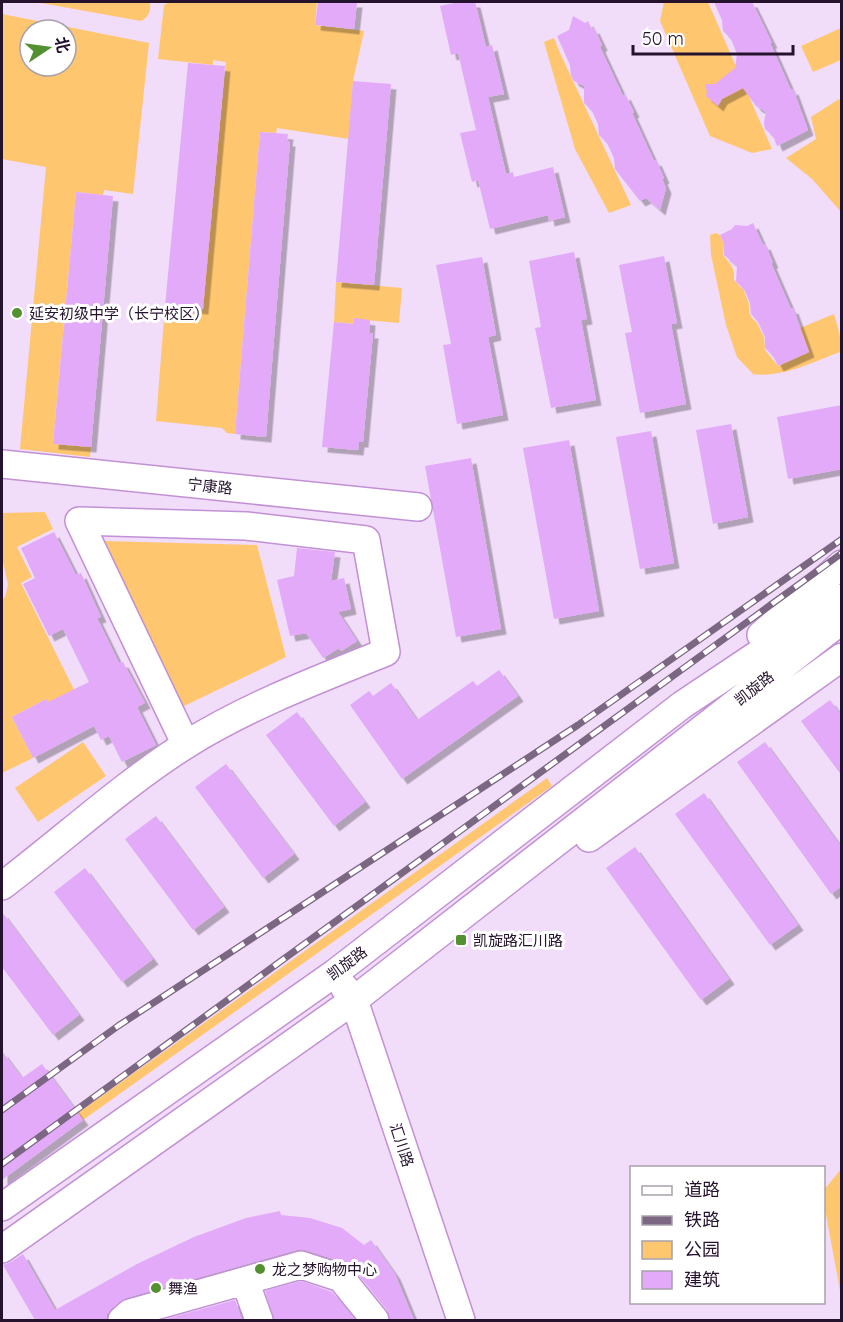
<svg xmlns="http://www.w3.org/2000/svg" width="843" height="1322" viewBox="0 0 843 1322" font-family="Quicksand,'Noto Sans SC',sans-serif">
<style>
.green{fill:#ffc670;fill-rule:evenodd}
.building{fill:#e3aafa;filter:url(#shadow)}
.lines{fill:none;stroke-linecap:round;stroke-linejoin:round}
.minor-casing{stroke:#c291d5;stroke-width:30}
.minor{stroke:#fff;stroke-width:27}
.rail-casing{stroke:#7b6782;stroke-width:7}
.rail{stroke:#fff;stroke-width:4.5;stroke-dasharray:14;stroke-linecap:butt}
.poi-dot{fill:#539030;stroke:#fff;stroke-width:2}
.labels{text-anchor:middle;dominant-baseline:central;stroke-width:6;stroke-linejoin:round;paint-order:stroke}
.poi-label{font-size:15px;fill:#25122c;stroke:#fff;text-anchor:start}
.street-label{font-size:15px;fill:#25122c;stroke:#fff}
</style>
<defs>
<filter id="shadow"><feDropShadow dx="5.5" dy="5.5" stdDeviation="0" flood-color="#0004"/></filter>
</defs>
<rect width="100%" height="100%" fill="#f1dcf9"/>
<path class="green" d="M35,2H150C151,10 149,17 141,21Z
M170,2H317L315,25L364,31L353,81L349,139L277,128L276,133L260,132L235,434L227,433L222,428L156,421L165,306L190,308L189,313L202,314L226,62L213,60V65L158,59L164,5Z
M664,2H708L772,149L752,153L710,136L660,21Z
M2,14L149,43L133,194L104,190L103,195L76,192L53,443L91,447L90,457L20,449L46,167L2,159ZM30,30H66V66H30Z
M841,28V60L813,72L801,46Z
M554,38L560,53L631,205L609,213L575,149L544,42Z
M839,99L842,104L841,212L812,179L786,158L816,139L811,117Z
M716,233L720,235L724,244L723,255C730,264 735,267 734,280L744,291L749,304V312L752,318L757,323L764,337L765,350L778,366L809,352L800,328L834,314C837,326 843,340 840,352C813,362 782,378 753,374L737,357L726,325L711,255L710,235Z
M336,282L402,288L399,323L354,319V324L334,322Z
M45,512L53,529L17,547L32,577L21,583L92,726L67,740L46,699L12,717L33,758L2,773V600L5,597L8,585L2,557V513Z
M104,541L257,545L286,657L182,707Z
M83,742L106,776L38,822L15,788Z
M547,778L552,786L83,1120L78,1113Z
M841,1169V1296L824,1204V1190Z"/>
<path class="building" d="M318,2H357L354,29L315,25Z
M460,2H475L486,47L492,45L504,94L488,97L506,174L513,172L514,177L553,167L565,217L549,221L548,215L490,229L478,180L472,182L460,133L476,130L458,53L451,55L440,6Z
M714,2H752L772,43H770L791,90L793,89L808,130L777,146L773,136L765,129L764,123L766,112L756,106L743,88L722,99L718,106L706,96L707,92L705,84H715L735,68L737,54L731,39L723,31L722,20Z
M573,16L585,23L588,21L592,29L594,28L602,45L600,47L623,96L625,94L634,112L632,113L654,161L656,160L664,178L662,179L666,188L660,210L646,198L640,201L615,169L614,158L607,143L599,135L598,124L592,111L584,103V86L574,81L571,76L570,65L557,36L569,30Z
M188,63L225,66L203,309L165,306Z
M353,81L391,84L374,285L336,282Z
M260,132L288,134L287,141H290L266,437L235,434Z
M76,192L113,196L91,447L53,444Z
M753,223L763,245L765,244L773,263H771L791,309L793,308L809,352L778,366L773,356L765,348V337L758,322L751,314L750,303L744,289L736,282L737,266L724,255V244L720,235L732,229L735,225L747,226Z
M574,252L587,319L581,320L596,400L551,408L535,328L541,327L529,261Z
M664,256L677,323L671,324L686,404L640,413L625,333L632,332L619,265Z
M482,257L496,335L488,337L503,415L457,424L443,345L451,344L436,265Z
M354,318L370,320L369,333H373L363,442H359L358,450L322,447L334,322L354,324Z
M842,405V469L788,479L777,417Z
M731,424L748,517L713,524L696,430Z
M651,431L674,563L640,569L616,437Z
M569,440L599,611L554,619L523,448Z
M471,458L501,629L456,637L425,466Z
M54,532L76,575L81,573L101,617L97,618L119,663L123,662L145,703L137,707L156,745L122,762L109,736L101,740L94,726L33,758L12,717L46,699L48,702L89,682L63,629L49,636L23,584L35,578L21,548Z
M297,548L335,552L331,581L344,578L351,609L338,612L357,641L341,651L339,648L323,658L306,633L290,636L277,580L294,576Z
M499,670L518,696L402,779L350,705L369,691L373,696L391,683L417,720L473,681L477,686Z
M830,700L842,716V776L801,721Z
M297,712L365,802L334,826L266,735Z
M765,742L842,848V886L831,894L737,762Z
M226,764L294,854L263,878L195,787Z
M704,793L798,925L770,945L675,814Z
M156,816L224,907L193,930L125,839Z
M635,847L729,979L701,1000L606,868Z
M85,868L153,959L122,982L54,892Z
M2,912L79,1015L53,1035L2,967Z
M2,1051L22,1078L42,1064L83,1120L2,1180Z
M280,1211L281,1215L310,1218L342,1228L364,1245L371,1240L395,1274L414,1320H390L387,1310L353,1268L346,1263L305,1250H297L126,1298L111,1309L107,1314V1320H35L3,1265L11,1262L23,1254L55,1310L137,1264L194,1237L246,1218Z
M301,1281L332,1292L355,1320H274L265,1291Z
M235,1300L242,1320H162Z"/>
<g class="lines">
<defs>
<path id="minor" d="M2,464L418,507
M761,635L842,564
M589,838L842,657
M2,886C64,839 121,786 187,744C250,705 317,680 386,652L366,540L246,526L79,521L186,745
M344,987L354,1000L461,1320
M2,1207L335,973L682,705L842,598
M2,1249L354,1000L842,620
M245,1281L259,1320
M122,1320L130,1313L301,1265L341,1278L375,1320"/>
</defs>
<use href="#minor" class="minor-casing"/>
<use href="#minor" class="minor"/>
<defs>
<path id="rail" d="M2,1110L118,1026L578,725L842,539
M2,1164L842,553"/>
</defs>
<use href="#rail" class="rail-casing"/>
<use href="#rail" class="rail"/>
</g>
<g class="poi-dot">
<circle cx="17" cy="313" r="6"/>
<rect x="455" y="934" width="12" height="12" rx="3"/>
<circle cx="260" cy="1269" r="6"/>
<circle cx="156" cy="1288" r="6"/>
</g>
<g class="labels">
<g class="poi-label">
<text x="29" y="313">延安初级中学（长宁校区）</text>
<text x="473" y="940">凯旋路汇川路</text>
<text x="272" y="1269">龙之梦购物中心</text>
<text x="168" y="1288">舞渔</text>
</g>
<g class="street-label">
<text transform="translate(210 486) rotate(6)">宁康路</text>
<text transform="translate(754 688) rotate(-38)">凯旋路</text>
<text transform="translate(347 963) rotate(-37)">凯旋路</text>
<text transform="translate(402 1145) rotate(72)">汇川路</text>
</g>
</g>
<rect width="843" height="1322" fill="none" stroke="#25122c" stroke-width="6"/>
<rect x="630" y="1166" width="195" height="138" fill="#ffffff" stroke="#a8a0ab" stroke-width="1.5"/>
<rect x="642" y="1186" width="30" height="9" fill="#ffffff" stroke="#a8a0ab" stroke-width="1.5"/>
<text x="684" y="1196" font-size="18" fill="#25122c">道路</text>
<rect x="642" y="1216" width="30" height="9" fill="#7b6782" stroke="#a8a0ab" stroke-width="1.5"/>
<text x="684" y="1226" font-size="18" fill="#25122c">铁路</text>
<rect x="642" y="1241" width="30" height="18" fill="#ffc670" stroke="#a8a0ab" stroke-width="1.5"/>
<text x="684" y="1256" font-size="18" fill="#25122c">公园</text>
<rect x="642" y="1271" width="30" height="18" fill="#e3aafa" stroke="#a8a0ab" stroke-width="1.5"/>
<text x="684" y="1286" font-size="18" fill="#25122c">建筑</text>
<g transform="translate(48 48) rotate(77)"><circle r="28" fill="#ffffff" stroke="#a8a0ab" stroke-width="1.5"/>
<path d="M0-4.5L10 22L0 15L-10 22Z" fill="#539030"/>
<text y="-9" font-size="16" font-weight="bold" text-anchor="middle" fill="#25122c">北</text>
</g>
<path d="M633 45v9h160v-9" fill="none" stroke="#25122c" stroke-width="3"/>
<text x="642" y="45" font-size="18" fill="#25122c" stroke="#ffffff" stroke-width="4.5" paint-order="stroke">50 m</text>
</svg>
